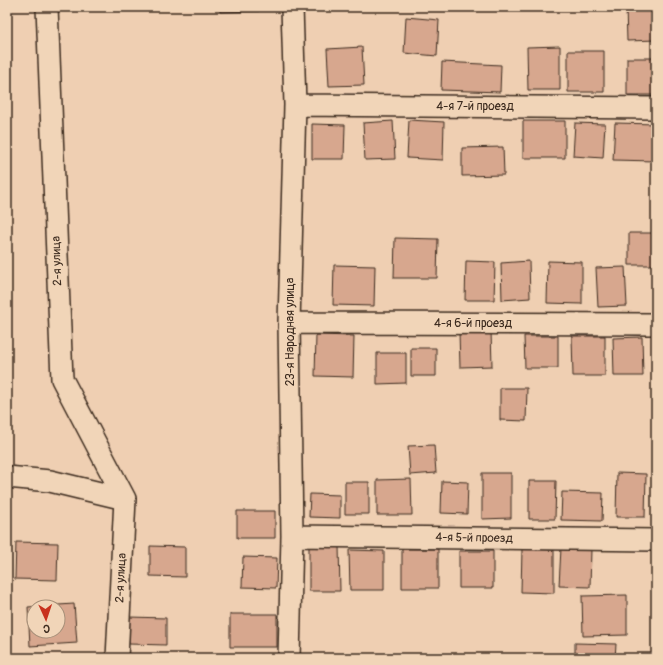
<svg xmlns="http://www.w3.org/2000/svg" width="663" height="665" viewBox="0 0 663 665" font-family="Pangolin,sans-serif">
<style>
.building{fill:#d7a78e;stroke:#3b2a1e;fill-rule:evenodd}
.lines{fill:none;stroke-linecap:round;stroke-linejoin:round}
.street-casing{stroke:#3b2a1e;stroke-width:24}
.street{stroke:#f1d5b8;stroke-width:21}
.labels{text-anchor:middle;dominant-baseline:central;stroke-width:3.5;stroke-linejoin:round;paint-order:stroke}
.street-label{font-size:12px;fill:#3b2a1e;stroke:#f1d5b8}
</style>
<rect width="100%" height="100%" fill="#efcfb2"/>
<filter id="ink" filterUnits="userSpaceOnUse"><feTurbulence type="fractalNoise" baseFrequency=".025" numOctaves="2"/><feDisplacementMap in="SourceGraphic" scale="8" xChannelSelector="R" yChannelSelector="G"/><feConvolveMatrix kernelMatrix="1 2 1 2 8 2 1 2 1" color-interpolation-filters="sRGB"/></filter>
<g filter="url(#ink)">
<path class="building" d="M122,7H169V8H122Z
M220,7H258L259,11L220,12Z
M626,7H656V40L627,41Z
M406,17L439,20L437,56L404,53Z
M560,46V90H528L527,47Z
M362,47L364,85L329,86L327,49Z
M568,51H604V92H568Z
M627,58H656V95H627Z
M442,62L501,65L500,92L441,90Z
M409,120L444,122L443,160L407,158Z
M393,121L395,159L365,160L363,123Z
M523,121H565V158H523Z
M575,123L605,124L603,158L573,156Z
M615,123L656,124L655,161L613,160Z
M312,124L345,125L344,159H312Z
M503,147L504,175L462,176V148Z
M629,233H656V265H629Z
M395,238L438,239L437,278H394Z
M466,261L495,262L494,300H465Z
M529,261L530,298L502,300L501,263Z
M548,261L582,262V304L547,303Z
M334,265L375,266L374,306L333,305Z
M625,267L627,306L598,307L596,268Z
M491,331L492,366L460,367L459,332Z
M316,335L354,336L353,377L315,376Z
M524,336H558V368H525Z
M572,336H605V376H573Z
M642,337L643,376H614L613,338Z
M411,348H436V376H411Z
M377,353H406V383L377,384Z
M500,388H527L526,421L500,420Z
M434,445L436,473L410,475L408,446Z
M482,473H511V518L482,519Z
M617,473L646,474L645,517H616Z
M411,479L412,515H377V480Z
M442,481L468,482L467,514L441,513Z
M529,481H556L555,519H529Z
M345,482H369V514H345Z
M562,492L603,493L602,521L561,520Z
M310,494L340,495V518L309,517Z
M237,511H275V538H237Z
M16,542L58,543L57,580L15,579Z
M150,546L185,547V577L150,576Z
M339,546L340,591H309V547Z
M561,548L591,549L590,587L559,586Z
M402,549H438V588H402Z
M522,549L554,550V593L521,592Z
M349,550L384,551V590H350Z
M459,551H493V588H459Z
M243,557L277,558L276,588L242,587Z
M627,595V635L583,636L582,596Z
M74,604L77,643L30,646L28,607ZM34,607H58V631H34Z
M230,614H277V647H230Z
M129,617L166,618V645L129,644Z
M575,643L616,644L615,658H575Z
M493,657H558V658H493Z"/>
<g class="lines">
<defs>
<path id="street" d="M47,7L62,379L125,499L117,658
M295,105L656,108
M289,323L656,324
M7,477L50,481L125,499
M292,536L656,540
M289,658L292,536L289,323L295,105L292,7"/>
</defs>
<use href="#street" class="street-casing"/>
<use href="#street" class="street"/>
</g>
</g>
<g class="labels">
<g class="street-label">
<text x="475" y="106">4-я 7-й проезд</text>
<text transform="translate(57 261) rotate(-92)">2-я улица</text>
<text x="473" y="323">4-я 6-й проезд</text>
<text transform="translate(290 332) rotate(-90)">23-я Народная улица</text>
<text transform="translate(474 538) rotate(1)">4-я 5-й проезд</text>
<text transform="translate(121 578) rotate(-87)">2-я улица</text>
</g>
</g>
<rect width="663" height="665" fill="none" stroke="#f1d5b8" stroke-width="24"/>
<rect x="12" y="12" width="639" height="641" fill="none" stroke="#3b2a1e" stroke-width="1.5" filter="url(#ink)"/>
<g transform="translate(46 619) rotate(177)"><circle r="19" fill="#f1d5b8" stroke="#a8917a"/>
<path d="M0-3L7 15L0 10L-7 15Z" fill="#c8321e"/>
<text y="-6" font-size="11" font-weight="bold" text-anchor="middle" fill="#3b2a1e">С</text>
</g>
</svg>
